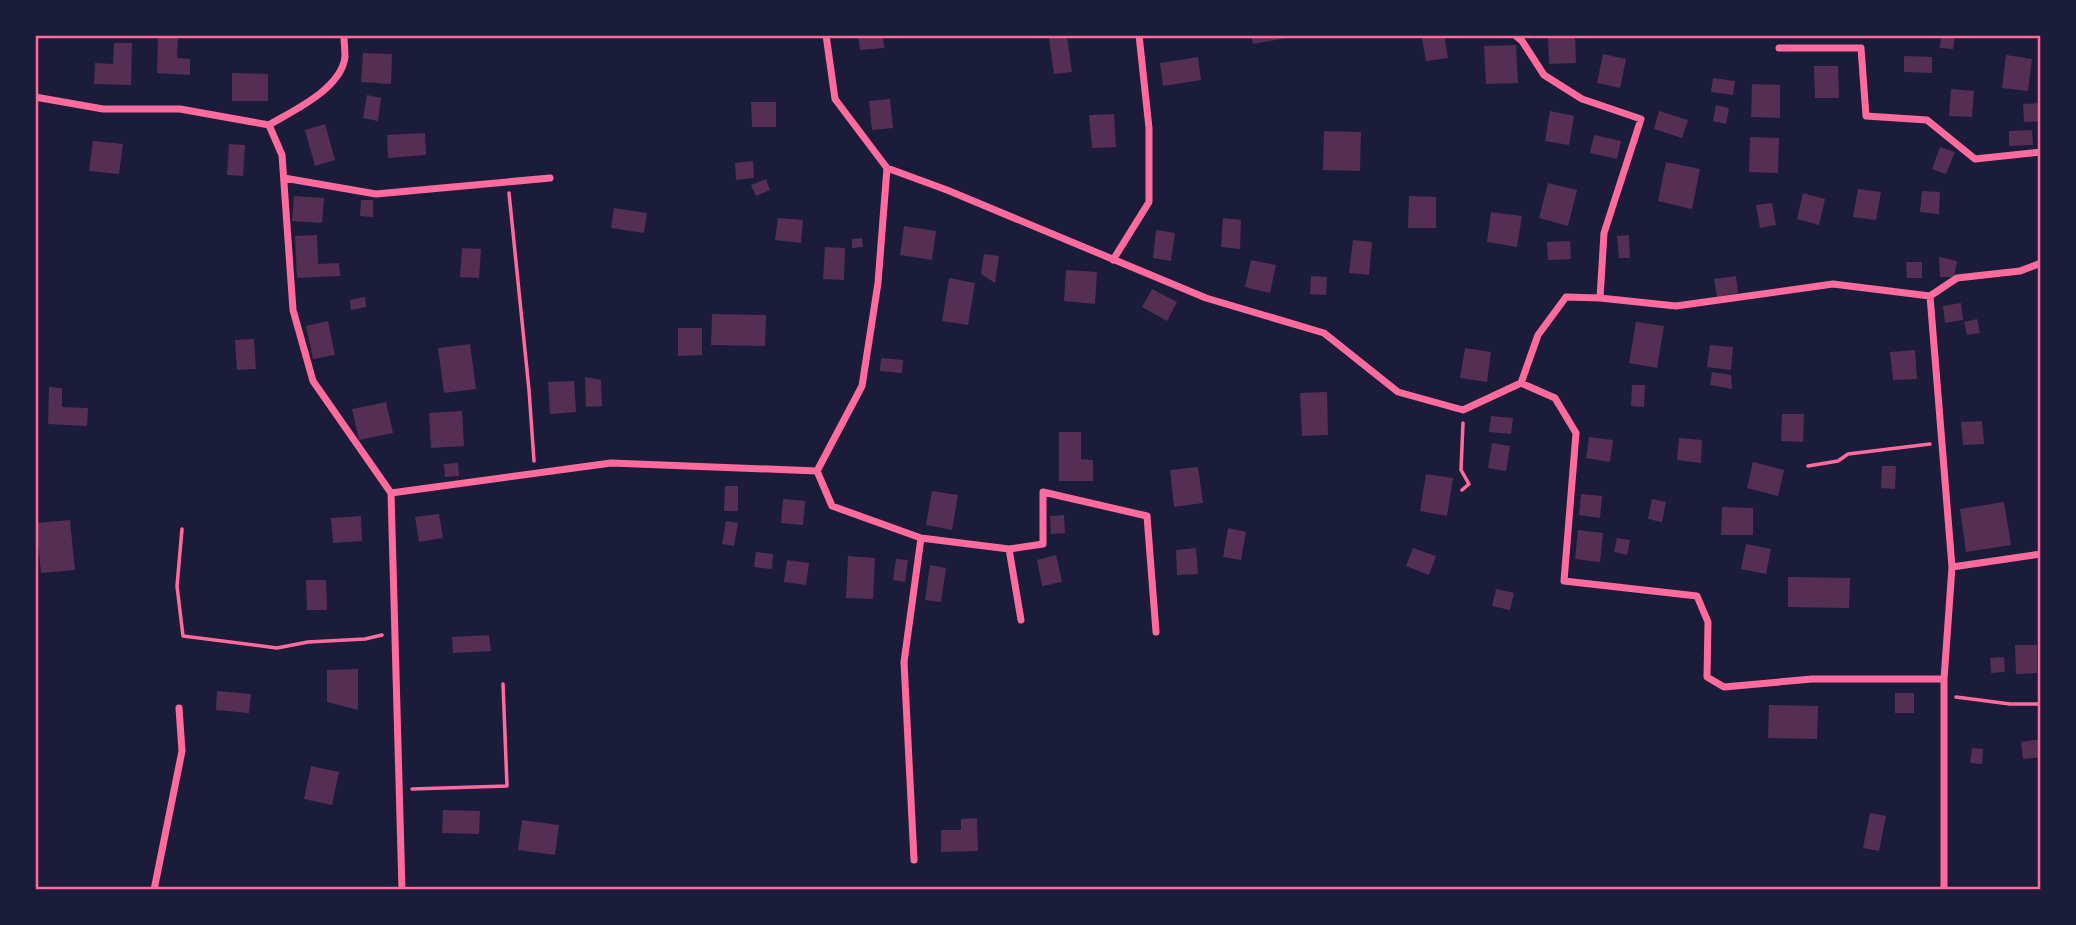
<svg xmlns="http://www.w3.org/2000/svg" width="2076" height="925" viewBox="0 0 2076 925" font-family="'PT Sans',sans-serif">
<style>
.building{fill:#542f53}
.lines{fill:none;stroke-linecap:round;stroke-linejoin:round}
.path{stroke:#ff6b9d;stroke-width:3.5}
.minor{stroke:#ff6b9d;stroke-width:7}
.neatline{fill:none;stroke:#ff6b9d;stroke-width:2.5}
</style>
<rect width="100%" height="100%" fill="#1b1b3a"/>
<path class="building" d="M858,35H883L884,48L860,50Z
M1251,35H1286V38L1253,44Z
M1444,35L1448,58L1426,61L1422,38Z
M1548,35H1575L1576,63L1549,64Z
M1941,35H1955L1953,49L1940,48Z
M158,36L178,37L177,58L190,59V75L157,73Z
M1067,36L1072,72L1054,74L1049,38Z
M114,43H132L131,85L94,84L95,63L113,64Z
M1516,45L1518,83L1486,84L1484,46Z
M363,53L392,54L391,84L361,82Z
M1603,54L1626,59L1620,88L1597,83Z
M2006,55L2032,59L2028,91L2002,88Z
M1904,56L1932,57V73L1904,72Z
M1198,57L1201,80L1163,86L1160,63Z
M1814,66H1838L1839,98H1815Z
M232,73L268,74V101H232Z
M1713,78L1735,81L1733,95L1711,92Z
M1752,84L1780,85V118L1751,117Z
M1951,89L1974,91L1972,117L1949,116Z
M367,95L381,98L378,121L363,118Z
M890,99L893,128L872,130L869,101Z
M751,102H776V127H752Z
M2041,103V121L2024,122L2023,104Z
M1716,105L1729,108L1726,124L1713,121Z
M1550,111L1574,116L1569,145L1545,141Z
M1659,111L1688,120L1682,138L1654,129Z
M1114,114L1116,147L1092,148L1089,115Z
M325,124L335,160L315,166L305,130Z
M2032,130L2033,145L2009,146V131Z
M1324,131L1361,132L1360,171L1323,170Z
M425,133L426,155L388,158L387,135Z
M1594,135L1621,141L1617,159L1590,153Z
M1750,137L1779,138L1778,173L1749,172Z
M93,141L123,144L119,174L89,171Z
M229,144L245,145L243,176L227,175Z
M1940,147L1955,152L1946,174L1932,169Z
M753,161L754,178L736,180L735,163Z
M1666,162L1700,169L1692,209L1658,201Z
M766,179L770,190L756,196L751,185Z
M1548,183L1577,190L1568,226L1539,218Z
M1858,189L1881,192L1876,220L1853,217Z
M1922,191L1940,192L1939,214L1920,212Z
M1803,193L1825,199L1819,225L1797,219Z
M294,196L324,198L322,223L292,221Z
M1409,196L1436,197V228H1408Z
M361,200H373V217L360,216Z
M1772,203L1776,225L1760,228L1756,205Z
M614,208L647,213L644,233L611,228Z
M1491,212L1522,216L1517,247L1487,242Z
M778,218L803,220L801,243L775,240Z
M1223,218L1241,220L1240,249L1221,247Z
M904,226L936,231L932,260L900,255Z
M1156,230L1175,233L1171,261L1153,258Z
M317,235L318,264L339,263L340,276L297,278L295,236Z
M1629,235L1630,258H1619L1617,236Z
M862,238L863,247L852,248V239Z
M1353,240L1372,242L1369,275L1349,273Z
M1570,241L1571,259L1548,260L1547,242Z
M825,247L845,248L844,280L823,279Z
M462,248L481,249L479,278L460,277Z
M984,254L999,256L995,283L981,274Z
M1939,257L1957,261L1954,277H1940Z
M1251,260L1276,265L1270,293L1245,287Z
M1906,262H1922V278H1907Z
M1066,270L1097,272L1095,304L1064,301Z
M1311,276L1327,277L1326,295L1310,294Z
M1736,276L1738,293L1717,297L1714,279Z
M949,278L975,283L968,325L942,321Z
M1152,289L1177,302L1167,321L1142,307Z
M365,297L366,307L351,310L350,300Z
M1961,303L1963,320L1945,323L1943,306Z
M712,314L766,315L765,346L711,345Z
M1977,319L1980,333L1967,335L1964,322Z
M328,321L335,355L313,359L306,326Z
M1636,322L1664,326L1657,368L1629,363Z
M678,328H702V355L678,356Z
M254,339L256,369L237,370L235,340Z
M470,344L476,389L444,393L438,348Z
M1710,345L1733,347L1731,370L1707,367Z
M1465,348L1491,352L1487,382L1460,378Z
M1915,350L1917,379L1893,380L1890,352Z
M881,358L903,360L902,373L880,371Z
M1712,372L1731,375L1732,389L1710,385Z
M585,377L601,380L602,406L586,407Z
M574,381L576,412L550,414L548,382Z
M1632,385H1645L1644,407L1631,406Z
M49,387L62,388V407L88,408L87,426L48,424Z
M1327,392L1328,435L1302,436L1300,393Z
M386,402L393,433L359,440L352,409Z
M462,411L464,446L431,448L429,413Z
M1782,414H1804L1803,442L1781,441Z
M1491,416L1513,418L1511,434L1489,432Z
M1982,421L1984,444L1963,445L1961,422Z
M1059,432H1081V459L1093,460V481H1059Z
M1589,437L1613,440L1610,462L1586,458Z
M1679,438L1702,440L1701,463L1677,460Z
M1492,443L1510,446L1506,471L1488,468Z
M1753,462L1784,470L1778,496L1747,488Z
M458,463L459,476L445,477L444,464Z
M1882,466H1896L1895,489L1881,488Z
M1198,467L1203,503L1174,507L1170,470Z
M1426,474L1453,478L1447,516L1420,511Z
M725,486H738V511H724Z
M932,491L958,495L952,530L926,525Z
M1581,494L1602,496L1600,518L1579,515Z
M783,499L805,501L803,525L781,523Z
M1652,499L1666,502L1662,522L1648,519Z
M2004,502L2011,545L1966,552L1960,509Z
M1722,507L1753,508V535H1721Z
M439,514L443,538L419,542L415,517Z
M1064,515L1065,533L1051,534L1050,516Z
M361,516L362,541L333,543L331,518Z
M70,520L75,570L41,573L36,523Z
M726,521L738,523L734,546L722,544Z
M1228,528L1246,532L1241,560L1223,557Z
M1578,530L1603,533L1600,562L1575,559Z
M1617,538L1630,540L1627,555L1614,552Z
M1746,544L1771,549L1766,574L1741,569Z
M1196,548L1198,574L1177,575L1176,550Z
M1413,548L1436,556L1429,575L1406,566Z
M756,552L773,554L772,569L754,567Z
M1056,555L1062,582L1042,586L1037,560Z
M848,556L875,558L873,599L846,598Z
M896,559L908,560L905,582L893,580Z
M787,560L809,563L806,585L784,582Z
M930,565L946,568L941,602L925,600Z
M1788,577L1850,578L1849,608L1788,607Z
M306,580H326L327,610H307Z
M1496,589L1514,593L1510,610L1492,606Z
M489,635L491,651L453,653L452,637Z
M2015,645H2037V673L2016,674Z
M2004,657L2005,672L1991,673L1990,658Z
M358,669V710L327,702V670Z
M217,691L251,694L249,713L216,710Z
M1895,693H1914V713H1895Z
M1769,705L1818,706L1817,739L1768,738Z
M2041,739V757L2023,759L2021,742Z
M1972,748L1983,749L1982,764L1970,763Z
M311,766L339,772L332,805L304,799Z
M443,810L480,811L479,834L442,833Z
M1870,813L1886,816L1879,851L1863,848Z
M977,818L978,851L941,852V830H961V819Z
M522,820L559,825L555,855L518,850Z"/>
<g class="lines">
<path class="path" d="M509,193L529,390L534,461
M1808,466L1838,461L1848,454L1930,444
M1462,490L1469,484L1461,470L1463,423
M182,529L177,586L183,636L277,648L308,642L365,639L382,635
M1956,697L2010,704H2041
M412,789L507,786L503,684"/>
<path class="minor" d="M1515,35L1522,41L1544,75L1582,99L1641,119L1604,233L1600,298
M1779,48H1861L1866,116L1927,120L1975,159L2041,152
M35,97L103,109H180L269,125L282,155L293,310L313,381L391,493
M269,125C294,110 341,89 345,57C345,50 344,42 344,35
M887,168L947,190L1206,298L1324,333L1398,392L1463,410L1521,383L1538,335L1566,297L1600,298L1676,306L1833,284L1930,296
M284,178L376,194L550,178
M1113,260L1149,202V128L1139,35
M1521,383L1555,398L1576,433L1564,581L1697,596L1708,622L1707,677L1724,687L1812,679H1944
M817,471L832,506L921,538L1009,549L1043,544V492L1147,516L1156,632
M1009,549L1021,620
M1952,567L2041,554
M914,860L904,662L921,538
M154,890L182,751L179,708
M402,890L391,493L611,463L817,471L862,386L878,283L887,168L835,99L826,35
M1944,890V679L1952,567L1930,296L1957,278L2020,271L2041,263"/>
</g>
<rect width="2076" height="925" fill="none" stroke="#1b1b3a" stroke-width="74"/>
<rect x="37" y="37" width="2002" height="851" class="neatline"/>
</svg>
